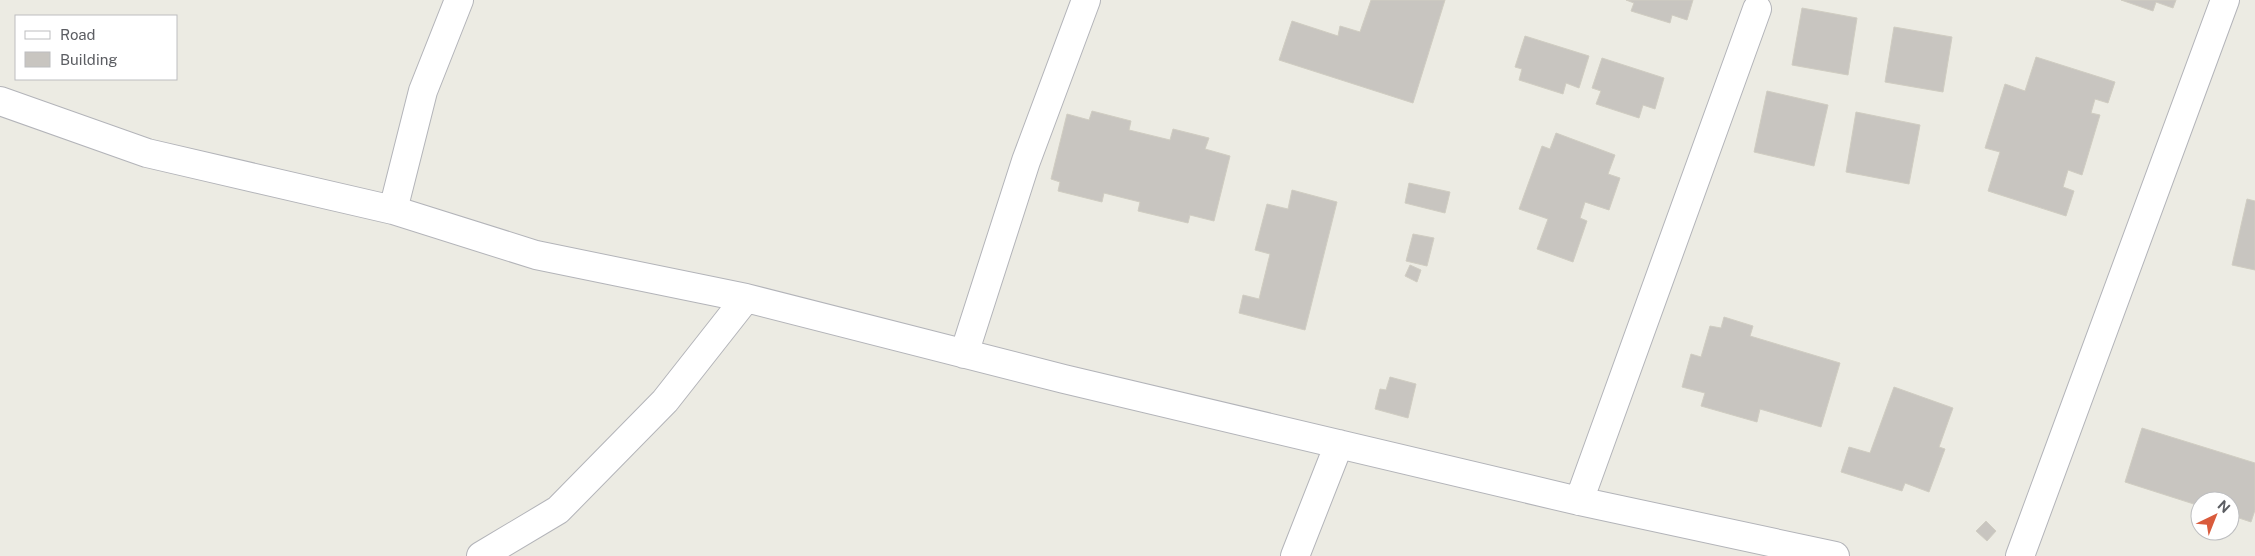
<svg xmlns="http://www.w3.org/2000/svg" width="2255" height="556" viewBox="0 0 2255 556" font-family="'Public Sans',sans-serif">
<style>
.building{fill:#c8c5c0;stroke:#d0cdc2}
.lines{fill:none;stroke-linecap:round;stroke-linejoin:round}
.minor-casing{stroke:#b3b4b9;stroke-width:30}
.minor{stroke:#fff;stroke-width:28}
</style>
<rect width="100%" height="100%" fill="#ecebe3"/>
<path class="building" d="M1371,0H1445L1413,103L1279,60L1292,21L1338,36L1340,26L1360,32Z
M1626,0H1693L1687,20L1672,15L1670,23L1631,11L1634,3Z
M2121,0H2176L2173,8L2156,2L2153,11Z
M1802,8L1857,18L1848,75L1792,65Z
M1894,27L1952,37L1943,92L1885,82Z
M1525,36L1589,56L1579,88L1566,83L1563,94L1519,80L1522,69L1515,67Z
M2036,57L2115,82L2108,103L2095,99L2091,113L2100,115L2082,175L2068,170L2063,187L2074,191L2066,216L1988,191L2000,152L1985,148L2005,84L2025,91Z
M1602,58L1664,78L1655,109L1643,105L1639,118L1596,104L1601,91L1592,88Z
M1767,91L1828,105L1814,166L1754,152Z
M1092,111L1131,121L1129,130L1170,140L1173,129L1209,138L1205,149L1230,156L1214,221L1190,215L1188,223L1138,211L1140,202L1104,193L1102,202L1058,191L1060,182L1051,179L1067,114L1089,120Z
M1856,112L1920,125L1909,184L1846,172Z
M1556,133L1615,155L1608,174L1620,178L1609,210L1585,202L1580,218L1587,221L1573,262L1537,249L1548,219L1519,209L1542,146L1550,149Z
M1409,183L1450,192L1445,213L1405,203Z
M1292,190L1337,202L1305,330L1239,313L1243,295L1259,299L1270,254L1255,250L1267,204L1288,209Z
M2247,199L2255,201V270L2232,265Z
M1413,234L1434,238L1427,266L1406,261Z
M1410,265L1421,270L1417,282L1405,276Z
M1724,317L1753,326L1750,336L1840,363L1821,427L1760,409L1757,422L1701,406L1705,393L1682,387L1691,354L1701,357L1710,326L1721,328Z
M1390,377L1416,384L1408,418L1375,409L1380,389L1386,390Z
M1894,387L1953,408L1939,447L1945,449L1929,492L1905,483L1902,491L1841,472L1849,447L1870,453Z
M2142,428L2255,463V510L2251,522L2230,515V501H2200V506L2125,482Z
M1986,521L1996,531L1987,541L1976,531Z"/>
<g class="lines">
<defs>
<path id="minor" d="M0,101L147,153L393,210L536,255L746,298L1064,379L1579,501L1835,556
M393,210L423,91L459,0
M964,354L1026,161L1086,0
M1579,501L1757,9
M481,556L558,510L665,401L746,298
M1295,556L1339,444
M2020,556L2225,0"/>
</defs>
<use href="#minor" class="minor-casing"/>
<use href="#minor" class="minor"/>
</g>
<rect x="15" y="15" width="162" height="65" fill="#ffffff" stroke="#bdbec0"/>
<rect x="25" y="31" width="25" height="8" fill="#ffffff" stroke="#bdbec0"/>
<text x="60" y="40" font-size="15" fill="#5b5d62">Road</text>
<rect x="25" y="52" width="25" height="15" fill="#c8c5c0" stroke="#bdbec0"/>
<text x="60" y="65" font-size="15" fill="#5b5d62">Building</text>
<g transform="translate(2215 516) rotate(43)"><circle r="24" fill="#ffffff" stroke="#bdbec0"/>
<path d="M0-4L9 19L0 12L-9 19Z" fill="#d95b3c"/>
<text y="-8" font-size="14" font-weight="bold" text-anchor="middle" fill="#5b5d62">N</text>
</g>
</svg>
